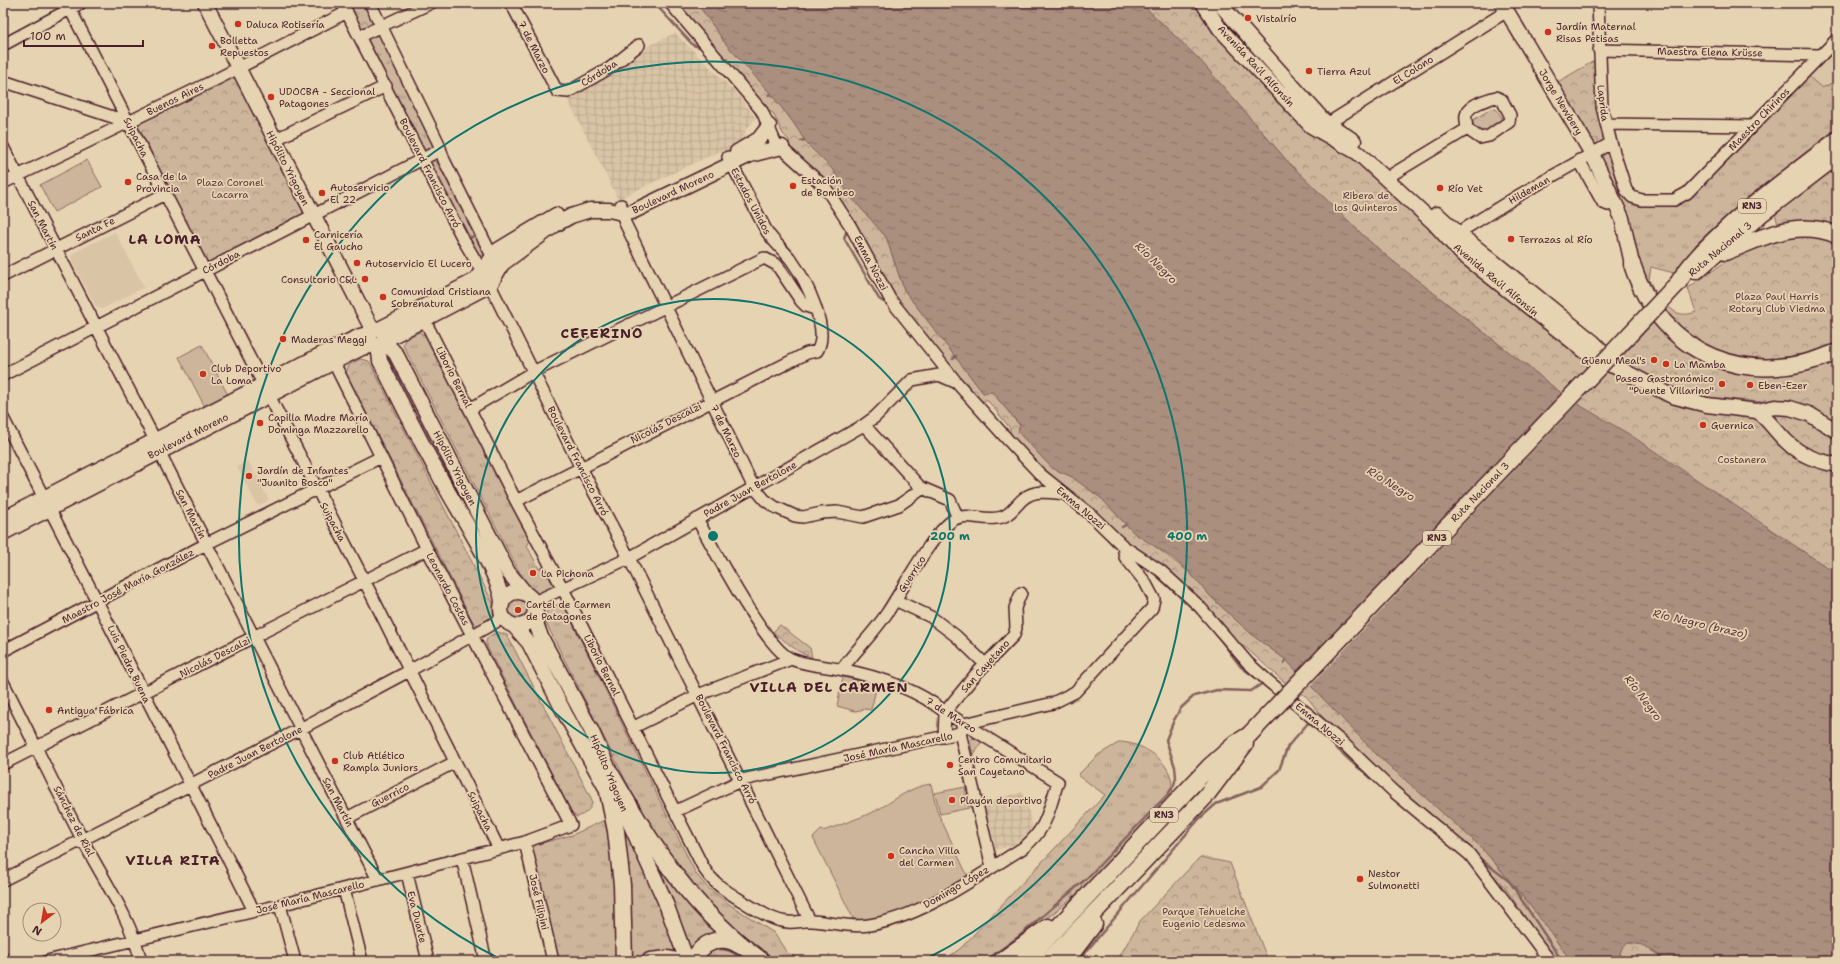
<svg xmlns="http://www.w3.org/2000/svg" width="1840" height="964" viewBox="0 0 1840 964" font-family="'Shantell Sans',sans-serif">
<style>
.built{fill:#d9c4a6}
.industrial{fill:url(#industrial-grid)}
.grass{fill:url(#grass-tufts);stroke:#8c6a63}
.forest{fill:url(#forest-crowns);stroke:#8c6a63}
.garden{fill:#cdb59b;stroke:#8c6a63}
.water{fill:url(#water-ripples);stroke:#84625d}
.pier{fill:#e6d3b1}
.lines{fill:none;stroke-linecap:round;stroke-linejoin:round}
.stream{stroke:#84625d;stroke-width:2.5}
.minor-casing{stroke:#4a1f2b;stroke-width:14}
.major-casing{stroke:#4a1f2b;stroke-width:17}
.highway-casing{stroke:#4a1f2b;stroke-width:19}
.minor{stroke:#e6d3b1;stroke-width:11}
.major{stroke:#e6d3b1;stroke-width:14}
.highway{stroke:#e6d3b1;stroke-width:16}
.highway-bridge-casing{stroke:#4a1f2b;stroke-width:19;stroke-linecap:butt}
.highway-bridge{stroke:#e6d3b1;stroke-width:16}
.ring{fill:none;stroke:#0f766e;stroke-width:2}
.poi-dot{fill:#c8321e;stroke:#e6d3b1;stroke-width:1.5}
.labels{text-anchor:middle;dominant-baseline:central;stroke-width:3.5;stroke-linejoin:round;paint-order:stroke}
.shield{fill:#e6d3b1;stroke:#795553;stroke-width:1}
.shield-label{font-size:9px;font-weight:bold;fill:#4a1f2b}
.poi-label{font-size:10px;fill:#4a1f2b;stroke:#e6d3b1;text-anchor:start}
.street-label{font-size:10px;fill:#4a1f2b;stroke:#e6d3b1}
.park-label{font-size:10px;fill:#5e363c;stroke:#e6d3b1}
.water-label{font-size:11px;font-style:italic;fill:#5d353c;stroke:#e6d3b1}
.district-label{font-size:14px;font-weight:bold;letter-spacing:1px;fill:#4a1f2b;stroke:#e6d3b1}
.centre{fill:#0f766e;stroke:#e6d3b1;stroke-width:2}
.ring-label{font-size:12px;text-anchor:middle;font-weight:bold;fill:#0f766e;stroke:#e6d3b1;stroke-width:3.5;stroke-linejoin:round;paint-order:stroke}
</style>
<defs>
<pattern id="industrial-grid" width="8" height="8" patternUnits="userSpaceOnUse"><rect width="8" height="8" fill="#d9c4a6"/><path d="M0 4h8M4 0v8" fill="none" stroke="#bca88f"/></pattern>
<pattern id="grass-tufts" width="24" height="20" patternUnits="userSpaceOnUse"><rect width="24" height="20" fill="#cdb59b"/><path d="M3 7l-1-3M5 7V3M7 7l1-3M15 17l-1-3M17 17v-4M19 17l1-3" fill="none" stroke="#a8937f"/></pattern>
<pattern id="forest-crowns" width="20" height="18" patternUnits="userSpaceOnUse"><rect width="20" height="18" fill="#cdb59b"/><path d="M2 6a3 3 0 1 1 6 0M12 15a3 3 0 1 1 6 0" fill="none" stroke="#a8937f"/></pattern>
<pattern id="water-ripples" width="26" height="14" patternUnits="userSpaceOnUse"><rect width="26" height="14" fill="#aa8e7e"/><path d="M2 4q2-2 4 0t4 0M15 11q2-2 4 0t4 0" fill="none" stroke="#8c7367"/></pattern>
</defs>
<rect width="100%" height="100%" fill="#e6d3b1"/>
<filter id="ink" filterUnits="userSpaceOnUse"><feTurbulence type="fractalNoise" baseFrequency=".025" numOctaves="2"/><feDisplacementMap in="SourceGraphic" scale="8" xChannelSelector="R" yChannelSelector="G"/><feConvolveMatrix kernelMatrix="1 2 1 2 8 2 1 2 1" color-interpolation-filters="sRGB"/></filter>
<g filter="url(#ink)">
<path class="built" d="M1837,47V80L1822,89L1809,77Z
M115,232L144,287L102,309L96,307L71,259L73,253Z
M248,461L269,500L258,506L237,467Z"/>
<path class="industrial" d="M675,33L737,94L756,118L745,131L746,138L729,152H718L618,199L562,88Z
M1023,792L1033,827L1016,844L996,850L983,803Z"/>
<path class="grass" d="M378,34L381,35L435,144L432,149L427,151L421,149L368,44L369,38Z
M1809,77L1822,88L1837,80V128L1744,200L1698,242L1674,273L1651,267L1649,280L1656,294L1653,296L1648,289L1599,155L1605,151L1610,154L1622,195L1630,203L1642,206L1681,204Z
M1492,108L1497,110L1503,120L1483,135L1477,133L1472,121Z
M432,160L438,163L484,254L482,258H479L430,166Z
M419,332L426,336L531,539L527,546L539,569L544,566L552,583V588L535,597L531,595L403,345L405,339Z
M392,357L511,589L506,591L387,360Z
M506 609a12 12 0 1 1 24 0a12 12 0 1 1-24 0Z
M555,605H560L566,610L696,874L708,888L732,906L774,933L787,953L803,961H770L767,959L747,944L675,870L629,787L545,621C545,613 547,609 555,605Z
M498,632L507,635L592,800C593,808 584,815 577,817L572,813L486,645C485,637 491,635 498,632Z
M1120,742C1141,743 1165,757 1171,778C1172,783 1172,789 1173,794L1090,883L1027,935L991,961H943L961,948L1105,795L1078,775L1098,755Z
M607,819L616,876L619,961H559L531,846L572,835Z
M622,826L640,856L679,956L628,961Z
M644,840L721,932L693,950L690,949Z
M726,944L754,961H696L700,954Z"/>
<path class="forest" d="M348,3H366L374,22L371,26L362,28L358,24Z
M674,3H697L726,44L770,93L793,122L807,144L832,169L851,197L886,237L904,290L983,393L992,392L1020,426L1018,432L1052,468L1072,477L1102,499L1126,525L1189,572L1212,598L1238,622L1256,638L1286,660L1378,755L1480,846L1531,906L1571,961H1555L1504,886L1435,821L1343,743L1307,697L1282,680L1245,647L1236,645L1122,541L1042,471L1010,437V428L988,401L980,402L893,297L853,223L790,151L789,140L783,134L773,113L764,108Z
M1144,3H1197L1216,31L1356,157L1599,367L1663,401L1684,408L1757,419L1837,469V574L1569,399L1389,258L1368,240L1289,163L1200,60L1147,9Z
M1594,61L1597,106L1605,140L1603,144L1596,146L1556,83Z
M229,77H234L239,80L303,208V214L300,219L207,264L137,124L139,121Z
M1837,166V230L1778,225L1775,213Z
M1799,233L1837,240V348L1794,360H1740L1704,347L1672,319L1665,311L1669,307C1677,315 1685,316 1696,312L1688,288L1738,253Z
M1654,322L1716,365L1837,358V427L1781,404L1707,397L1674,387L1619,360Z
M360,359L369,361L495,607V617L480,628L473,622L346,373L349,365Z
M1780,411L1802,414L1837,437V461L1805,451L1775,421L1776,415Z
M780,625L810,648L812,658L798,651L773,632Z
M980,737L983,739L973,756L970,741L971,739Z
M1200,857L1230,863L1268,961H1117L1140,921Z
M1626,943L1643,945L1667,961H1620C1619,954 1621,948 1626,943Z"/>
<path class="garden" d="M87,160L102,187L54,212L40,185Z
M202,345L228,395L205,407L179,357Z
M843,677L877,685L871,710L865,709L855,711L837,706Z
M931,784L937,811L968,877C940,893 887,925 854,920L813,838L821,830L823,831C840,825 858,819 875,811C893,802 910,786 931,784Z
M965,787L969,808L940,814L935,793Z"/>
<path class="water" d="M697,3H1144L1147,9L1200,60L1289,163L1368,240L1389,258L1569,399L1629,434L1837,574V961H1667C1658,955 1633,934 1624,946C1620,950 1619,956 1620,961H1571L1531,906L1480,846L1377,755L1286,660L1256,638L1238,622L1212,598L1189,572L1173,558L1134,533L1102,499L1072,477L1052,468L1018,432L1020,425L992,392L983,393L904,290L886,237L851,197L832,169L807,144L793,122L770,93L726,44Z"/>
<path class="pier" d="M1563,391L1579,402L1310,686L1296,672Z"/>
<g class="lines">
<path class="stream" d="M659,3L658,7L693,45L703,48
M769,95L770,93
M754,110L760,120V128
M801,141L804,140
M846,228L847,230L844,238L879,299L887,304
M466,240L478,234
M479,261L487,254
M953,359L956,356
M1122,527L1126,525
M1102,533L1114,546
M1154,573L1198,613
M1213,630L1241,667L1259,680
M1284,663L1286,660
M1306,720L1356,766L1370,776
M1478,857L1510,882L1562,961
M713,950C726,946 736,954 746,961
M766,954L775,961
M985,961L1017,938L1087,878L1168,794L1174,785L1176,777L1175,767L1166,740L1174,720L1181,708L1194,696L1217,690L1251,691L1263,683
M1078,961L1199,819L1216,804L1261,787L1279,770L1288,746L1309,722"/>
<defs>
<path id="minor" d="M67,3L364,580L499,849
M342,3L464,241L490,285L580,466L629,558L810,921
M370,3L438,142L444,160L495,262
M511,3L557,91L568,92L610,68L639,45
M670,3L762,111L775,142L825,187L851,227L890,299L957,383L1008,440L1040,474L1090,514L1123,546L1161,571L1199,606L1248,663L1268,681L1343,743L1394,792L1470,855L1550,961
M1598,3L1602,107L1611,143L1626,190L1632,197L1642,200H1674L1687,193L1837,39
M360,36L431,3
M3,45L81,3
M1599,50L1821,55
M3,81L128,122
M1496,97L1502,100L1510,115L1509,122L1489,136L1480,138L1467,129C1467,125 1465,119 1466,115C1468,105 1488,99 1496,97Z
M1606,124L1752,126
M1325,129L1327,124L1507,11
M274,140L386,86
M3,147L155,440L159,451L378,880
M1579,160L1603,203L1608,205L1616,203
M1388,181L1393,174L1467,129
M3,183L219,78L347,12
M621,205L625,223L753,486L765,500L775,507L795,516L803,517L822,513L837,512L863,517L899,505L922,489
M1454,238L1458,233L1521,194L1611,143
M3,276L165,194
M421,313L516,501L563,589L702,865C712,884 729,893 747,904C759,911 773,921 788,922C796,923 804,920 812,921C831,922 851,928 869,925C923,917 977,876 1023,848C1048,828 1048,811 1058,782L945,712C916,688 876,676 839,669C824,666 805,665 791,659C765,648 713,547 697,519
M3,375L440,150
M470,409L533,372L764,258L777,265L801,301L806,306L815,309
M3,418C87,582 172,746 254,911
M864,425L920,487L950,500L958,518
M516,501L807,353L817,351C831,330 805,279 792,261C784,250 773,242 766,230L728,157
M895,600L931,617L956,636L985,664
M534,602L629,558L864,425L875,417L912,380L939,375L955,382
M3,651L206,544L381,457
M842,669C856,650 874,633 887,613C902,591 934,528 957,518C969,513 988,522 1002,517C1009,515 1013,509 1018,504C1031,488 1046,492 1065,494
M3,682C30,734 55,787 82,839C103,879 130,917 141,961
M634,727L698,695L791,659
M960,733L992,867
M944,737L945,712L976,674L1014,635L1016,628L1015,608L1021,593
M3,764L427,549
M676,811L742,780L960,733L964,724L1053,703L1075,692L1152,608L1154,599L1145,582L1125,557L1123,546
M347,818L455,762
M525,842L553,961
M462,858L486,961
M407,873L428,961
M3,880L300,729L409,671L503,618
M344,889L362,961
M280,905L295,961
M3,958L5,961
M47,961L280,905L525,842L571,825L427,549L330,355"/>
<path id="major" d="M205,3L373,331
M1203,3L1220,29L1311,126L1358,153L1433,222L1462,254L1596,360L1616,367L1672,396L1707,405L1757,411L1775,407L1790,408L1809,414L1837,431
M1219,3L1323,120L1354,141
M1502,3L1592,154L1622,218L1632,264
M737,152L759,139L769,126
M1437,214L1458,233L1593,342L1605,354L1610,364
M377,330L470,283L476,279L498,250L556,215
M385,340L490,285L502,264L555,225L571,216L590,210H609L622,213L632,212L750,155L782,147
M384,341L396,354L508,572L526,594
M378,345L380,361C400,400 419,439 440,477C454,505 503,578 502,605
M1757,411C1769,420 1776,432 1787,442C1801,456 1818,461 1837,465
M3,519L328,351L360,336L371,333
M3,533L334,362L362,348L376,345
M501 609a17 17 0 1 1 34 0a17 17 0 1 1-34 0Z
M536,612L537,626L541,637L591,730L612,776L628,819L665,901L687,961
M514,626L529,643L564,712L608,792L614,801"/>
<path id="highway" d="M1725,252C1762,238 1796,218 1837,235
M1632,264C1662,357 1749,390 1837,352
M1696,271L1761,214L1837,156
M1678,283C1692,260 1710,244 1729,226C1763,195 1801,168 1837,140
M1304,677L1599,367
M612,776C654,850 693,910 762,961
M608,792L616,831L622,885L624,961
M650,961L668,959L676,961
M693,961C701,943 721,933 739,945
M1001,961L1048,927
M1026,961L1210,766L1236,743L1249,735
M1048,961L1205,797L1245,744
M1066,961L1094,924"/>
</defs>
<use href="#minor" class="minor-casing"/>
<use href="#major" class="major-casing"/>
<use href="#highway" class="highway-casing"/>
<use href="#minor" class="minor"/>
<use href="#major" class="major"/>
<use href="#highway" class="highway"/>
<defs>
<path id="highway-bridge" d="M1599,367L1678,283
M1249,735L1304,677"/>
</defs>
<use href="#highway-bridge" class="highway-bridge-casing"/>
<use href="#highway-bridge" class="highway-bridge"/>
</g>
</g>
<g class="ring">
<circle cx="713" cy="536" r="237"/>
<path d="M502 960A474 474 0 1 1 924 960"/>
</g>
<g class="poi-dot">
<circle cx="1248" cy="18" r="4"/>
<circle cx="238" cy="24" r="4"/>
<circle cx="1548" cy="32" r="4"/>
<circle cx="212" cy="46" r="4"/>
<circle cx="1309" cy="71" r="4"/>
<circle cx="271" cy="97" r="4"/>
<circle cx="128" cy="182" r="4"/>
<circle cx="793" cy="186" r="4"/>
<circle cx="1440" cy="188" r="4"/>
<circle cx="322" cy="193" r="4"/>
<circle cx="1511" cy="239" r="4"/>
<circle cx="306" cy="240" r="4"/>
<circle cx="357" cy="263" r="4"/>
<circle cx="365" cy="279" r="4"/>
<circle cx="383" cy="297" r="4"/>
<circle cx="283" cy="339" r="4"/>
<circle cx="1654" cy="360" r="4"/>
<circle cx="1666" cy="364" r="4"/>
<circle cx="203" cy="374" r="4"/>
<circle cx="1722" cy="384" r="4"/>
<circle cx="1750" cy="385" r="4"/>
<circle cx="260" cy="423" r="4"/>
<circle cx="1703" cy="425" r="4"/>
<circle cx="249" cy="476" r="4"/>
<circle cx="533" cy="573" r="4"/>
<circle cx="518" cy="610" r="4"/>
<circle cx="49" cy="710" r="4"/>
<circle cx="335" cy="761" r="4"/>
<circle cx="950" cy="765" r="4"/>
<circle cx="952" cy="800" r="4"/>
<circle cx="891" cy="856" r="4"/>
<circle cx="1360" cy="879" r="4"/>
</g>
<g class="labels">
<g class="shield">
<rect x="1738" y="199" width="28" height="14" rx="3"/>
<rect x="1423" y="531" width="28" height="14" rx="3"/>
<rect x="1150" y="808" width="28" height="14" rx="3"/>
</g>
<g class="shield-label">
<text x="1752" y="206">RN3</text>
<text x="1437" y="538">RN3</text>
<text x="1164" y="815">RN3</text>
</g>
<g class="poi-label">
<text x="1256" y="18">Vistalrío</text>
<text x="246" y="24">Daluca Rotisería</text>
<text x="1556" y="26">Jardín Maternal<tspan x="1556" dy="12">Risas Petisas</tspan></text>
<text x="220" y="40">Bolletta<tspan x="220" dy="12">Repuestos</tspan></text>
<text x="1317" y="71">Tierra Azul</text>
<text x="279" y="91">UDOCBA - Seccional<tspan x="279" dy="12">Patagones</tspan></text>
<text x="136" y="176">Casa de la<tspan x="136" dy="12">Provincia</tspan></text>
<text x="801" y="180">Estación<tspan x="801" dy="12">de Bombeo</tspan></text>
<text x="330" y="187">Autoservicio<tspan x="330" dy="12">El 22</tspan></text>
<text x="1448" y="188">Río Vet</text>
<text x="314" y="234">Carnicería<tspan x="314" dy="12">El Gaucho</tspan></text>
<text x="1519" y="239">Terrazas al Río</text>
<text x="365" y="263">Autoservicio El Lucero</text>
<text x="357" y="279" text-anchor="end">Consultorio C&amp;L</text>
<text x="391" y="291">Comunidad Cristiana<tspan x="391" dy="12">Sobrenatural</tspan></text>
<text x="291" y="339">Maderas Meggi</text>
<text x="1646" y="360" text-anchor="end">Güenu Meal's</text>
<text x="1674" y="364">La Mamba</text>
<text x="211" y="368">Club Deportivo<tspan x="211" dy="12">La Loma</tspan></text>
<text x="1714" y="378" text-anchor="end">Paseo Gastronómico<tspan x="1714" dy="12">"Puente Villarino"</tspan></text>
<text x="1758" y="385">Eben-Ezer</text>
<text x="268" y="417">Capilla Madre María<tspan x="268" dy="12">Dominga Mazzarello</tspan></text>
<text x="1711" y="425">Guernica</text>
<text x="257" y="470">Jardín de Infantes<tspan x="257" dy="12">"Juanito Bosco"</tspan></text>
<text x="541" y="573">La Pichona</text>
<text x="526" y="604">Cartel de Carmen<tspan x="526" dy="12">de Patagones</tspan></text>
<text x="57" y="710">Antigua Fábrica</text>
<text x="343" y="755">Club Atlético<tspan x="343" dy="12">Rampla Juniors</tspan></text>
<text x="958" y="759">Centro Comunitario<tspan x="958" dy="12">San Cayetano</tspan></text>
<text x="960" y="800">Playón deportivo</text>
<text x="899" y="850">Cancha Villa<tspan x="899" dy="12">del Carmen</tspan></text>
<text x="1368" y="873">Nestor<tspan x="1368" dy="12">Sulmonetti</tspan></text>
</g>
<g class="street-label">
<text transform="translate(534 47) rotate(63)">7 de Marzo</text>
<text transform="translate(1710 52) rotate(1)">Maestra Elena Krüsse</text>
<text transform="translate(1256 66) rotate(47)">Avenida Raúl Alfonsín</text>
<text transform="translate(1413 70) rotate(-32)">El Colono</text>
<text transform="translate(599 73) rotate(-32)">Córdoba</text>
<text transform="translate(175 99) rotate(-26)">Buenos Aires</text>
<text transform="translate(1561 102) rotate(59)">Jorge Newbery</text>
<text transform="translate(1603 103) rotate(83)">Laprida</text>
<text transform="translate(1759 119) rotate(-46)">Maestro Chirinos</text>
<text transform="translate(136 137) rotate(63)">Suipacha</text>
<text transform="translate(288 168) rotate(63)">Hipólito Yrigoyen</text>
<text transform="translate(430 173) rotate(63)">Boulevard Francisco Arró</text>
<text transform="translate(1529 190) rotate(-30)">Hildeman</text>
<text transform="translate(673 192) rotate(-25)">Boulevard Moreno</text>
<text transform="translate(751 201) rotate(62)">Estados Unidos</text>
<text transform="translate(43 225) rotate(63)">San Martín</text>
<text transform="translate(95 229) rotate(-26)">Santa Fe</text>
<text transform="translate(1720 249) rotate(-40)">Ruta Nacional 3</text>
<text transform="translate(221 262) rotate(-27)">Córdoba</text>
<text transform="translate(871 263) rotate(62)">Emma Nozzi</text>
<text transform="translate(1496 280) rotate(40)">Avenida Raúl Alfonsín</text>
<text transform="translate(454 377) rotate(63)">Liborio Bernal</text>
<text transform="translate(666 423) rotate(-27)">Nicolás Descalzi</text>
<text transform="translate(726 431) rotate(64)">7 de Marzo</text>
<text transform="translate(188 436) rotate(-27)">Boulevard Moreno</text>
<text transform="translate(578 461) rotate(63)">Boulevard Francisco Arró</text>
<text transform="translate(455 468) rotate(63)">Hipólito Yrigoyen</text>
<text transform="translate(750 489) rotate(-29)">Padre Juan Bertolone</text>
<text transform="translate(1480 492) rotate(-46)">Ruta Nacional 3</text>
<text transform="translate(1081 508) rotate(40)">Emma Nozzi</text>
<text transform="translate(191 514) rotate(63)">San Martín</text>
<text transform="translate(333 522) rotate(62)">Suipacha</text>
<text transform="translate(912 574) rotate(-57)">Guerrico</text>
<text transform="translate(128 586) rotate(-28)">Maestro José María González</text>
<text transform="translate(448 589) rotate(62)">Leonardo Costas</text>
<text transform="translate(215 657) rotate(-27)">Nicolás Descalzi</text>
<text transform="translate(129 664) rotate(64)">Luis Piedra Buena</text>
<text transform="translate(602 665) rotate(63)">Liborio Bernal</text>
<text transform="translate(985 666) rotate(-48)">San Cayetano</text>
<text transform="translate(951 715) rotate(32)">7 de Marzo</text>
<text transform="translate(1320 724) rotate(40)">Emma Nozzi</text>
<text transform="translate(898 747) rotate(-12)">José María Mascarello</text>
<text transform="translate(726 749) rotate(63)">Boulevard Francisco Arró</text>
<text transform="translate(255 752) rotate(-27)">Padre Juan Bertolone</text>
<text transform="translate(609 773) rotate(67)">Hipólito Yrigoyen</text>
<text transform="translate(390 795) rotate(-27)">Guerrico</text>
<text transform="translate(338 802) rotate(62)">San Martín</text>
<text transform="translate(480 811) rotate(63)">Suipacha</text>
<text transform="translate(74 821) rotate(63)">Sánchez de Rial</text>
<text transform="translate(956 887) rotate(-30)">Domingo López</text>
<text transform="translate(310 897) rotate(-14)">José María Mascarello</text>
<text transform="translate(539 902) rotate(77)">José Filipini</text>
<text transform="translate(417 917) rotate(76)">Eva Duarte</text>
</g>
<g class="park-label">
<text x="230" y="182">Plaza Coronel<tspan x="230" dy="12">Lacarra</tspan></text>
<text x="1366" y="195">Ribera de<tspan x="1366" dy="12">los Quinteros</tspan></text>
<text x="1777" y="296">Plaza Paul Harris<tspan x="1777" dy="12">Rotary Club Viedma</tspan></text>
<text x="1742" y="459">Costanera</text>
<text x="1204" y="911">Parque Tehuelche<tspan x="1204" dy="12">Eugenio Ledesma</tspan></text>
</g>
<g class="water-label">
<text transform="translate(1156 263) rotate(45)">Río Negro</text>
<text transform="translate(1391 484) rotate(32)">Río Negro</text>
<text transform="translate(1700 624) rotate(13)">Río Negro (brazo)</text>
<text transform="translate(1643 698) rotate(53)">Río Negro</text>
</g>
<g class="district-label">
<text x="165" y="239">LA LOMA</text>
<text x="602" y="333">CEFERINO</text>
<text x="829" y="687">VILLA DEL CARMEN</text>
<text x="173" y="860">VILLA RITA</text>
</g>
</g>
<circle cx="713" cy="536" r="6" class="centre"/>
<g class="ring-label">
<text x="950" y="540">200 m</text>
<text x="1187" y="540">400 m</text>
</g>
<rect width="1840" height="964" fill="none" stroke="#e6d3b1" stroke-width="16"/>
<rect x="8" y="8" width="1824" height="948" fill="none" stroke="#4a1f2b" stroke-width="1.5" filter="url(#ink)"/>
<g transform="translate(42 922) rotate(211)"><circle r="19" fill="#e6d3b1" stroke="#a88b7b"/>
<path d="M0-3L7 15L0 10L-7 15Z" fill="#c8321e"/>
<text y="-6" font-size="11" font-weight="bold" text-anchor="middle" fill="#4a1f2b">N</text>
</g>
<path d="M24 40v6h119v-6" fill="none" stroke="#4a1f2b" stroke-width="2"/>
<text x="30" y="40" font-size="12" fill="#4a1f2b" stroke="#e6d3b1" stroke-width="3" paint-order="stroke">100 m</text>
</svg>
